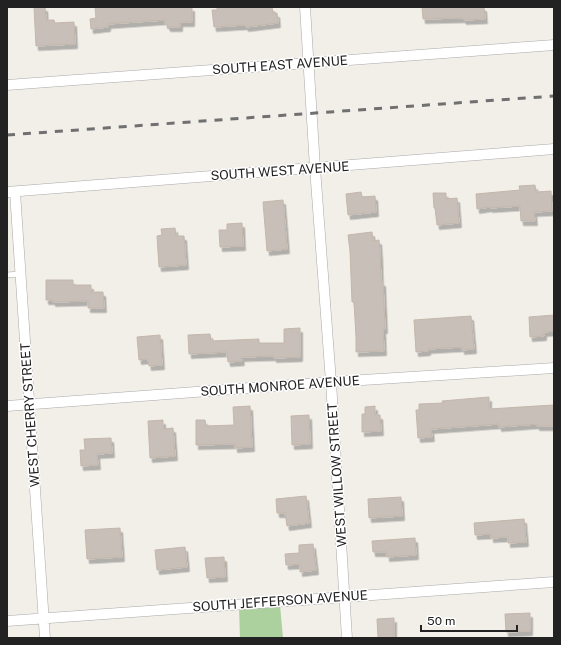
<svg xmlns="http://www.w3.org/2000/svg" width="561" height="645" viewBox="0 0 561 645" font-family="'Public Sans',sans-serif">
<style>
.forest{fill:#add19e}
.building{fill:#c7bfb8;stroke:#c4b6ab;filter:url(#shadow)}
.lines{fill:none;stroke-linecap:round;stroke-linejoin:round}
.service-casing{stroke:#a9a9a9;stroke-width:6}
.minor-casing{stroke:#a9a9a9;stroke-width:11}
.service{stroke:#fff;stroke-width:5}
.minor{stroke:#fff;stroke-width:10}
.rail{stroke:#707070;stroke-width:3;stroke-dasharray:8 8;stroke-linecap:butt}
.labels{text-anchor:middle;dominant-baseline:central;stroke-width:3;stroke-linejoin:round;paint-order:stroke}
.street-label{font-size:13px;fill:#222;stroke:#fff}
</style>
<defs>
<filter id="shadow"><feDropShadow dx="2.5" dy="4.5" stdDeviation="0" flood-color="#0004"/></filter>
</defs>
<rect width="100%" height="100%" fill="#f2efe9"/>
<path class="forest" d="M280,605L283,638H240L239,607Z"/>
<path class="building" d="M34,7H45L46,20H54L55,23L74,22L75,44L36,46Z
M95,7H192V22H180V27H168L167,24H165V20L108,24V27L91,29L90,19L96,18Z
M217,7H272L273,13H277L278,23L246,27L245,25L214,27L212,10H217Z
M422,7H484L485,19L464,20L463,18L423,19Z
M535,185L536,192L551,191L552,211L534,212L535,221H521L520,206L490,208V207L477,209L476,194L520,190L519,186Z
M361,192L362,197L375,196L376,212L348,215L346,194Z
M433,193H446V199L457,198L459,223L437,225L435,208H434Z
M283,200L287,249L267,251L263,202Z
M242,223L243,246L220,247L219,230H227V224Z
M175,228L176,236H184L186,265L159,267L157,236L162,235L161,229Z
M372,232L373,241L379,240L380,254L381,282H383L385,329H383L384,351L356,352V337L354,302H352L350,251L348,235Z
M46,280H73V285H91V292H103L104,308H88V301L53,302V300H46Z
M554,315V331L544,332V336L530,337L529,317Z
M471,316L474,349L462,350V347L428,349V351L416,352L414,320Z
M300,328V357L274,358V356L241,357L242,361L228,362L227,352L189,354L188,335L210,334L211,341L259,339V343H284V329Z
M160,335L162,365L149,366L148,359L139,360L137,337Z
M489,397V409L537,406L554,405V426H537V424L499,427V424L459,427L431,429L432,437L418,438L416,410H419V404L443,403L442,401Z
M250,406L252,447L235,448V444L196,445V420H205L206,426L234,425L233,407Z
M375,406V415H380L381,431L362,432V414H365V407Z
M309,415L310,444L292,445L291,416Z
M163,420V429L173,428L175,456L150,458L148,421Z
M111,438L112,453L97,454L98,465L81,466L80,450H85L84,439Z
M306,496L309,523L287,526L285,513H277L276,499Z
M401,497L402,516L369,518L368,499Z
M524,519L526,542L508,543V537L491,538V534L475,535L474,523Z
M120,528L122,557L87,559L85,530Z
M415,538L416,555L387,557V552H373L372,541Z
M313,544L316,570L300,572V564L286,565L285,554L299,553V545Z
M185,547L187,567L157,570L155,550Z
M224,557L225,577L207,578L205,558Z
M530,613V631L506,632L505,614Z
M394,618V638H378L377,619Z"/>
<g class="lines">
<defs>
<path id="service" d="M7,275L20,274"/>
<path id="minor" d="M305,7L315,168L331,382L347,638
M7,85L554,45
M7,192L554,149
M15,192L45,638
M7,406L331,382L554,368
M7,621L554,582"/>
</defs>
<use href="#service" class="service-casing"/>
<use href="#minor" class="minor-casing"/>
<use href="#service" class="service"/>
<use href="#minor" class="minor"/>
<path class="rail" d="M7,135L554,96"/>
</g>
<g class="labels">
<g class="street-label">
<text transform="translate(280 65) rotate(-4)">SOUTH EAST AVENUE</text>
<text transform="translate(280 171) rotate(-4)">SOUTH WEST AVENUE</text>
<text transform="translate(280 386) rotate(-4)">SOUTH MONROE AVENUE</text>
<text transform="translate(30 415) rotate(-94)">WEST CHERRY STREET</text>
<text transform="translate(337 475) rotate(-94)">WEST WILLOW STREET</text>
<text transform="translate(280 601) rotate(-4)">SOUTH JEFFERSON AVENUE</text>
</g>
</g>
<rect width="561" height="645" fill="none" stroke="#222222" stroke-width="16"/>
<path d="M421 625v6h96v-6" fill="none" stroke="#222222" stroke-width="2"/>
<text x="427" y="625" font-size="12" fill="#222222" stroke="#ffffff" stroke-width="3" paint-order="stroke">50 m</text>
</svg>
